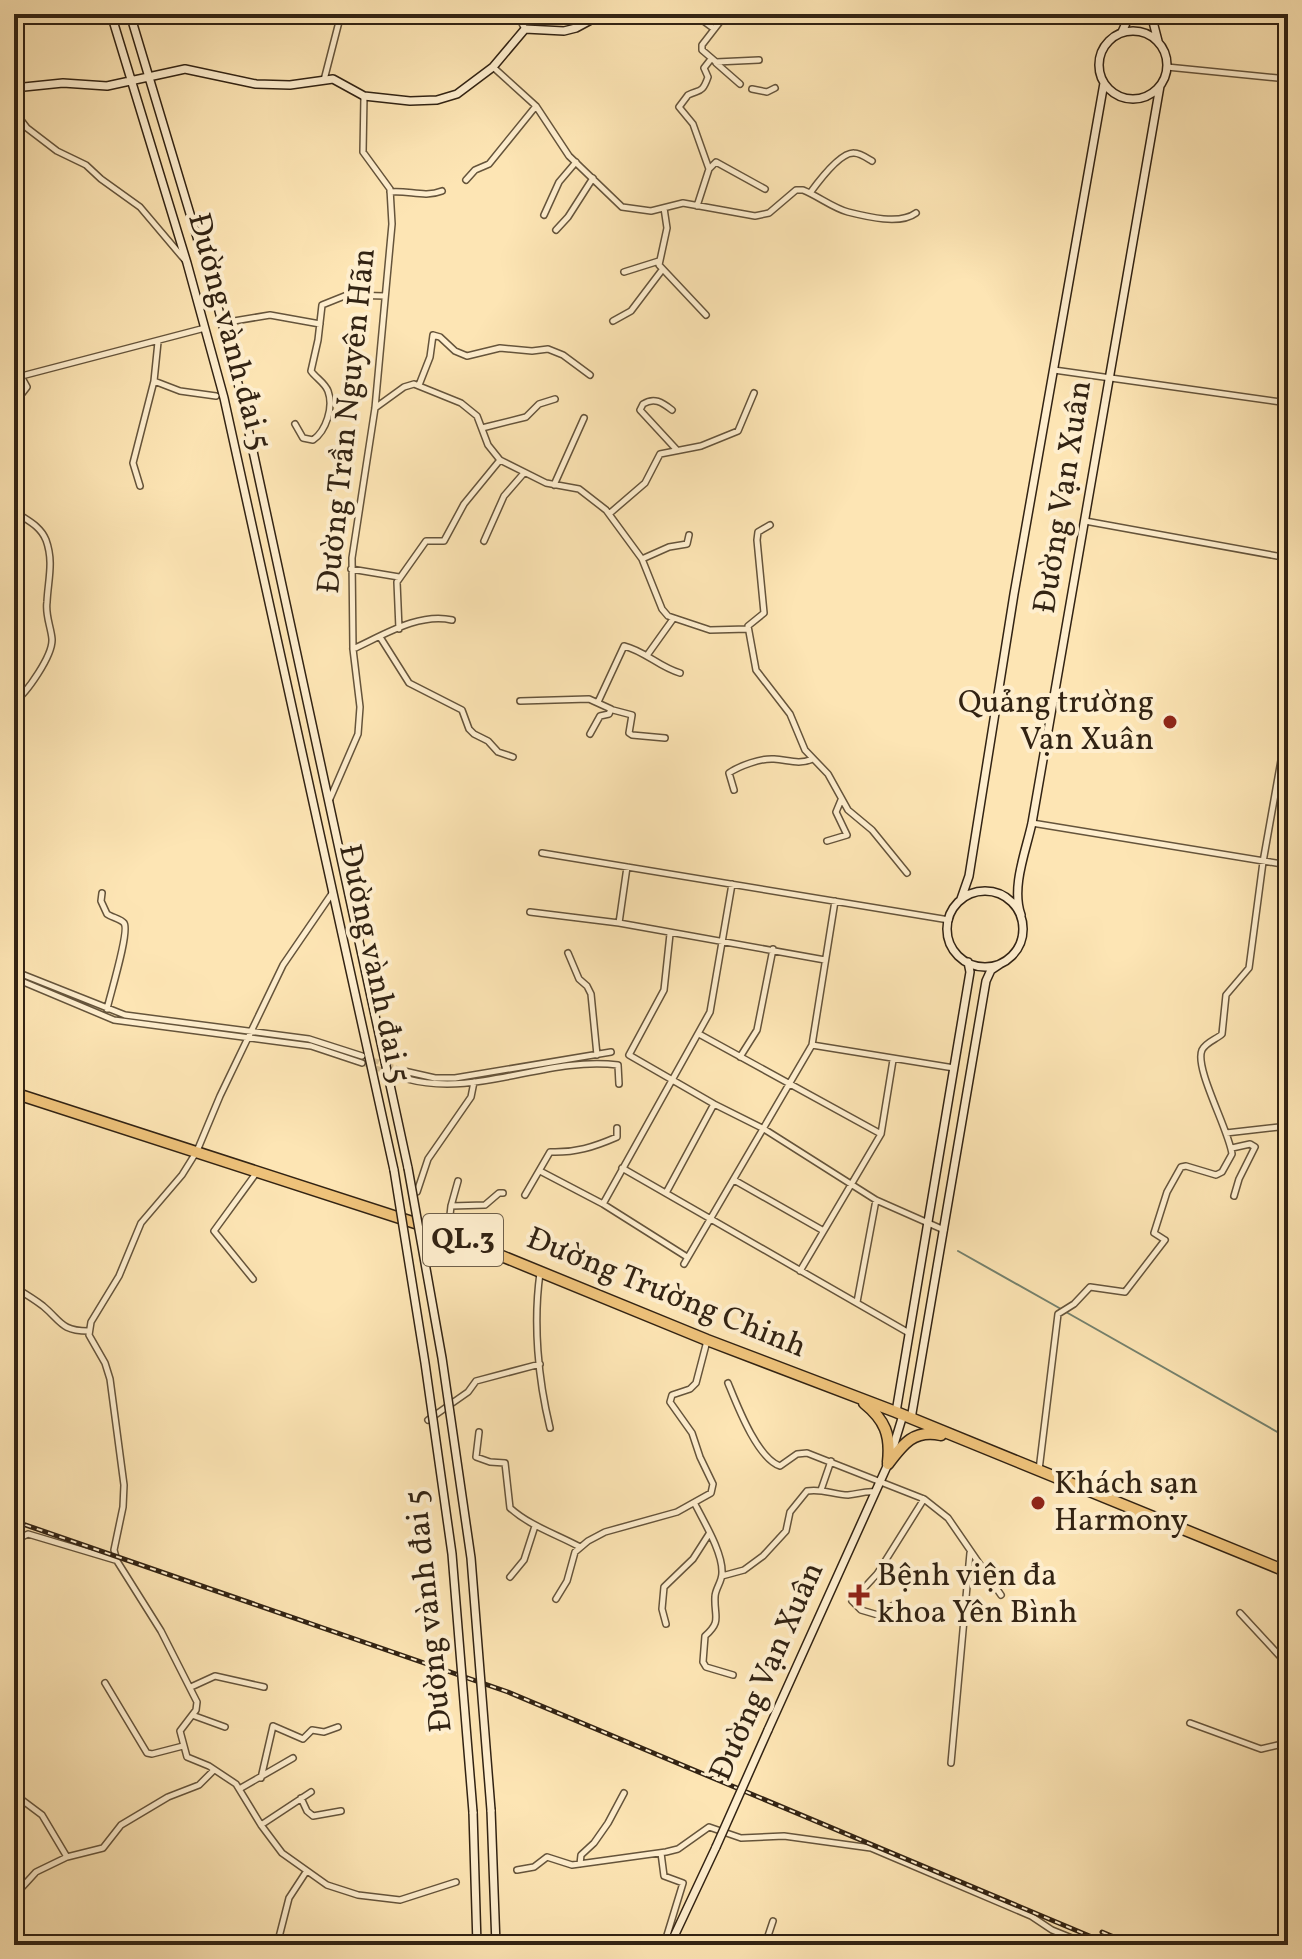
<svg xmlns="http://www.w3.org/2000/svg" width="1302" height="1959" viewBox="0 0 1302 1959" font-family="Vollkorn,serif">
<style>
.lines{fill:none;stroke-linecap:round;stroke-linejoin:round}
.stream{stroke:#74816d;stroke-width:2}
.street-tunnel{stroke:#d4be94;stroke-width:5;stroke-dasharray:5 2.5;stroke-linecap:butt}
.street-casing{stroke:#65543b;stroke-width:8}
.secondary-casing{stroke:#322313;stroke-width:10}
.highway-casing{stroke:#322313;stroke-width:13}
.street{stroke:#feeece;stroke-width:5}
.secondary{stroke:#feeece;stroke-width:7}
.highway{stroke:#eec27a;stroke-width:10}
.rail-casing{stroke:#322313;stroke-width:5}
.rail{stroke:#feeece;stroke-width:2;stroke-dasharray:6;stroke-linecap:butt}
.secondary-bridge-casing{stroke:#322313;stroke-width:10;stroke-linecap:butt}
.secondary-bridge{stroke:#feeece;stroke-width:7}
.poi-dot{fill:#8f2418;stroke:#feeece;stroke-width:3}
.labels{text-anchor:middle;dominant-baseline:central;stroke-width:8;stroke-linejoin:round;paint-order:stroke}
.shield{fill:#feeece;stroke:#6f604b;stroke-width:2}
.shield-label{font-size:30px;font-weight:bold;fill:#322313}
.street-label{font-size:32px;fill:#322313;stroke:#feeece}
.poi-label{font-size:32px;fill:#322313;stroke:#feeece;text-anchor:start}
</style>
<rect width="100%" height="100%" fill="#fde5b4"/>
<filter id="stains"><feTurbulence type="fractalNoise" baseFrequency=".0025" numOctaves="4"/><feColorMatrix values="0 0 0 0 .2 0 0 0 0 .09 0 0 0 0 .02 0 0 0 .5 -.17"/></filter>
<radialGradient id="worn" r=".72"><stop offset=".6" stop-color="#630" stop-opacity="0"/><stop offset="1" stop-color="#630" stop-opacity=".3"/></radialGradient>
<g class="lines">
<path class="stream" d="M958,1251L1061,1309
M1066,1312L1288,1438"/>
<path class="street-tunnel" d="M367,1058L404,1071
M362,1063L407,1079"/>
<defs>
<path id="street" d="M517,14L525,29
M694,14L713,28
M726,14L702,45V50L716,62L759,60
M716,63L740,84
M493,67L536,106L569,156L622,207L651,211L683,203L755,216L769,213L796,190H803C818,196 833,208 848,212C868,217 900,225 916,213
M1167,67L1288,79
M324,80L341,14
M752,89L767,92L775,88
M14,111L27,128L57,151L86,165L101,179L140,207L184,259
M709,169L693,124L679,107L688,95C700,89 702,94 708,77L704,68L711,59
M466,180L475,170L489,164L536,106
M390,192C409,190 424,198 442,191
M810,193C818,182 840,152 854,153C860,153 867,158 872,161
M697,206L709,169L716,162L765,189
M664,208L667,228L659,265L706,315
M544,215L559,182L576,162
M556,230L568,217L593,178
M624,272L659,261
M613,321L631,311L662,270
M222,323L270,315L320,324
M1054,370L1288,403
M14,378L205,328
M154,381L180,391L216,396
M419,385L430,357L433,335L440,337L455,351L467,356L500,348L532,351L548,349L563,355L590,375
M14,404L27,387L22,378
M375,408L404,387L414,384L461,403L477,416L488,445L500,460L546,483L579,489L606,510L642,559L662,609L668,616L710,630L748,629
M672,410C662,402 654,397 643,404L640,410L676,449
M295,424L303,438L313,440C326,431 334,407 328,391C325,383 316,378 311,371L318,340L322,305L347,295L385,296
M482,428L526,417L539,404L555,399
M554,485L584,418
M140,486L133,463L154,381L158,342
M14,511C26,520 40,525 46,540C54,562 48,580 47,602C45,615 51,627 52,639C53,655 27,693 14,702
M609,514L645,483L660,454L701,446L738,431L754,393
M1085,521L1288,558
M770,525L758,532L757,540L764,613L748,626L756,670L790,714L805,750L828,774L848,810L872,830L907,873
M484,541L504,496L524,473
M642,559L669,547L687,544L689,535
M351,569L399,577
M399,629L397,582L426,541H444L464,504L500,460
M380,637L409,683L462,710L469,729L474,734L488,741L498,752L513,757
M353,649C382,636 419,612 452,620
M648,654L673,619
M520,701L589,699L611,709L609,714L600,716L590,734
M598,702L624,646C645,651 659,667 680,673
M613,710L632,715L629,733L632,735L665,738
M734,790L729,773C739,766 761,758 774,759C789,760 798,765 813,759
M329,801L358,734L360,707L353,649L352,558L375,408L392,224L390,189L363,152L364,96
M1032,823L1288,865
M827,841L847,835L836,812L841,800
M542,853L949,920
M333,892L283,965L220,1096L197,1151L182,1175L141,1223L119,1276L91,1322L89,1335L105,1363L110,1379L124,1485L123,1507L114,1550L117,1561L161,1631L197,1702L196,1710L180,1731L187,1757L209,1766L236,1784L261,1825L282,1853L327,1885L358,1895L400,1900L456,1882
M102,893L101,901L107,914C111,917 121,919 124,923C130,931 110,995 107,1009
M530,912L619,923L825,960
M619,923L627,867
M670,934L664,990L629,1055L714,1104L764,1129L876,1200L944,1230
M568,953L579,979L587,986L591,994L597,1055
M14,971L125,1015L309,1039L362,1056
M14,978L114,1020L311,1046L362,1063
M699,1034L881,1134
M812,1045L954,1068
M740,1057L757,1030L773,949
M404,1071L435,1078H455L611,1052
M407,1079C478,1098 546,1056 618,1065L619,1084
M1226,1133L1288,1126
M1232,1148L1250,1144L1255,1147L1239,1179L1234,1196
M622,1168L909,1333
M540,1171L603,1204L687,1257
M734,1180L822,1230
M417,1192L428,1159L471,1097L474,1082
M666,1193L714,1104
M525,1195L550,1152C575,1153 594,1147 617,1137V1128
M603,1204L710,1012L732,884
M451,1206L485,1205L499,1193H503
M448,1233L451,1206L458,1181
M684,1264L812,1045L835,901
M800,1271L881,1134L893,1060
M540,1273C533,1323 538,1379 550,1428
M253,1279L214,1231L257,1172
M14,1287C24,1293 34,1299 43,1306C61,1321 61,1331 88,1331
M857,1302L876,1200
M728,1383C737,1405 757,1458 780,1466L797,1454L807,1453L924,1499L948,1518L1001,1595
M428,1420L468,1392L476,1381L540,1364
M479,1432L476,1457L490,1462L505,1463L510,1508C530,1526 556,1534 580,1547
M1039,1470L1058,1314L1074,1304L1090,1287L1125,1292L1165,1240L1154,1233L1167,1192L1181,1167L1186,1166L1216,1175L1222,1172L1232,1154C1229,1130 1194,1068 1202,1050C1206,1042 1217,1039 1222,1034L1226,995L1249,968L1263,862L1288,721
M821,1490L831,1461
M695,1504C704,1522 723,1553 722,1573C722,1582 715,1589 715,1597C714,1617 722,1621 705,1636L703,1662L706,1667L733,1675
M14,1541L28,1534L115,1560
M722,1576L744,1570L763,1556L786,1531L790,1512L807,1491C822,1488 834,1495 848,1495C859,1494 864,1491 875,1492
M510,1577L524,1560L535,1526
M556,1599L567,1581L575,1552L588,1541L605,1532L677,1512L711,1493L713,1484L700,1457L692,1433L670,1402L672,1395L690,1389L696,1383L707,1341
M898,1602L878,1615L861,1610L852,1601L877,1574L924,1499
M1240,1613L1288,1665
M666,1624L662,1609L664,1587L693,1559L709,1534
M105,1683L147,1753L152,1754L183,1746
M191,1687L215,1676L264,1687
M192,1715L225,1727
M1190,1723L1261,1749L1278,1745L1288,1738
M951,1763L970,1553
M261,1778L273,1726L303,1739L312,1730L324,1732L338,1727
M241,1788L293,1758
M14,1794L42,1815L67,1857
M301,1798L307,1811L313,1816L341,1811
M261,1825L311,1792
M661,1853L664,1876L683,1883L664,1945
M580,1864L581,1855L594,1843L608,1823L624,1793
M517,1870L534,1867L547,1857L572,1865L666,1852L678,1849L709,1827L741,1838L784,1836L871,1848L1031,1916L1052,1930L1089,1945
M14,1896L36,1872L67,1857L103,1848L121,1825L168,1797L199,1785L214,1770
M277,1945L289,1898L306,1872
M646,1945L652,1941L664,1945
M716,1945H734
M767,1945L766,1942L773,1921"/>
<path id="secondary" d="M111,14L187,263L224,398L394,1170
M130,14L218,307L240,391L408,1168
M1151,14L1158,41
M1099 65a34 34 0 1 1 68 0a34 34 0 1 1-68 0Z
M1122,32L1130,14
M14,88L63,83L107,86L185,69L256,84L290,85L333,79L364,96L410,101L437,100L457,94L493,67L525,29L564,31L576,28L602,14
M947 929a38 38 0 1 1 76 0a38 38 0 1 1-76 0Z
M961,899L969,876L1014,594L1104,83
M1021,915C1011,887 1026,851 1032,823L1160,86
M896,1412L970,972L968,962
M911,1419L986,981L991,970L1000,964
M768,1730L888,1464L903,1415
M491,1810L496,1945
M473,1812L477,1945
M670,1945L716,1847"/>
<path id="highway" d="M14,1093L443,1232L707,1340L896,1412L1288,1572
M864,1403C885,1420 891,1435 888,1462
M888,1464C903,1444 914,1429 941,1435"/>
</defs>
<use href="#street" class="street-casing"/>
<use href="#secondary" class="secondary-casing"/>
<use href="#highway" class="highway-casing"/>
<use href="#street" class="street"/>
<use href="#secondary" class="secondary"/>
<use href="#highway" class="highway"/>
<defs>
<path id="rail" d="M14,1521L508,1692L1111,1945
M1102,1932L1133,1945"/>
</defs>
<use href="#rail" class="rail-casing"/>
<use href="#rail" class="rail"/>
<defs>
<path id="secondary-bridge" d="M408,1168L442,1358L471,1558L491,1810
M394,1170L425,1363L452,1554L473,1812
M716,1847L768,1730"/>
</defs>
<use href="#secondary-bridge" class="secondary-bridge-casing"/>
<use href="#secondary-bridge" class="secondary-bridge"/>
</g>
<g class="poi-dot">
<circle cx="1170" cy="722" r="8"/>
<circle cx="1038" cy="1503" r="8"/>
<path d="M855 1583h8v8h8v8h-8v8h-8v-8h-8v-8h8z"/>
</g>
<g class="labels">
<rect class="shield" x="423" y="1214" width="80" height="52" rx="6"/>
<g class="shield-label">
<text x="463" y="1240">QL.3</text>
</g>
<g class="street-label">
<text transform="translate(228 332) rotate(75)">Đường vành đai 5</text>
<text transform="translate(348 421) rotate(-84)">Đường Trần Nguyên Hãn</text>
<text transform="translate(1064 497) rotate(-81)">Đường Vạn Xuân</text>
<text transform="translate(373 964) rotate(78)">Đường vành đai 5</text>
<text transform="translate(666 1294) rotate(22)">Đường Trường Chinh</text>
<text transform="translate(430 1611) rotate(-96)">Đường vành đai 5</text>
<text transform="translate(768 1672) rotate(-66)">Đường Vạn Xuân</text>
</g>
<g class="poi-label">
<text x="1154" y="704" text-anchor="end">Quảng trường<tspan x="1154" dy="37">Vạn Xuân</tspan></text>
<text x="1054" y="1485">Khách sạn<tspan x="1054" dy="37">Harmony</tspan></text>
<text x="877" y="1577">Bệnh viện đa<tspan x="877" dy="37">khoa Yên Bình</tspan></text>
</g>
</g>
<rect width="1302" height="1959" fill="none" stroke="#fde5b4" stroke-width="48"/>
<rect x="16" y="16" width="1270" height="1927" fill="none" stroke="#322313" stroke-width="4"/>
<rect x="24" y="24" width="1254" height="1911" fill="none" stroke="#322313" stroke-width="2"/>
<rect width="100%" height="100%" filter="url(#stains)"/>
<rect width="100%" height="100%" fill="url(#worn)"/>
</svg>
